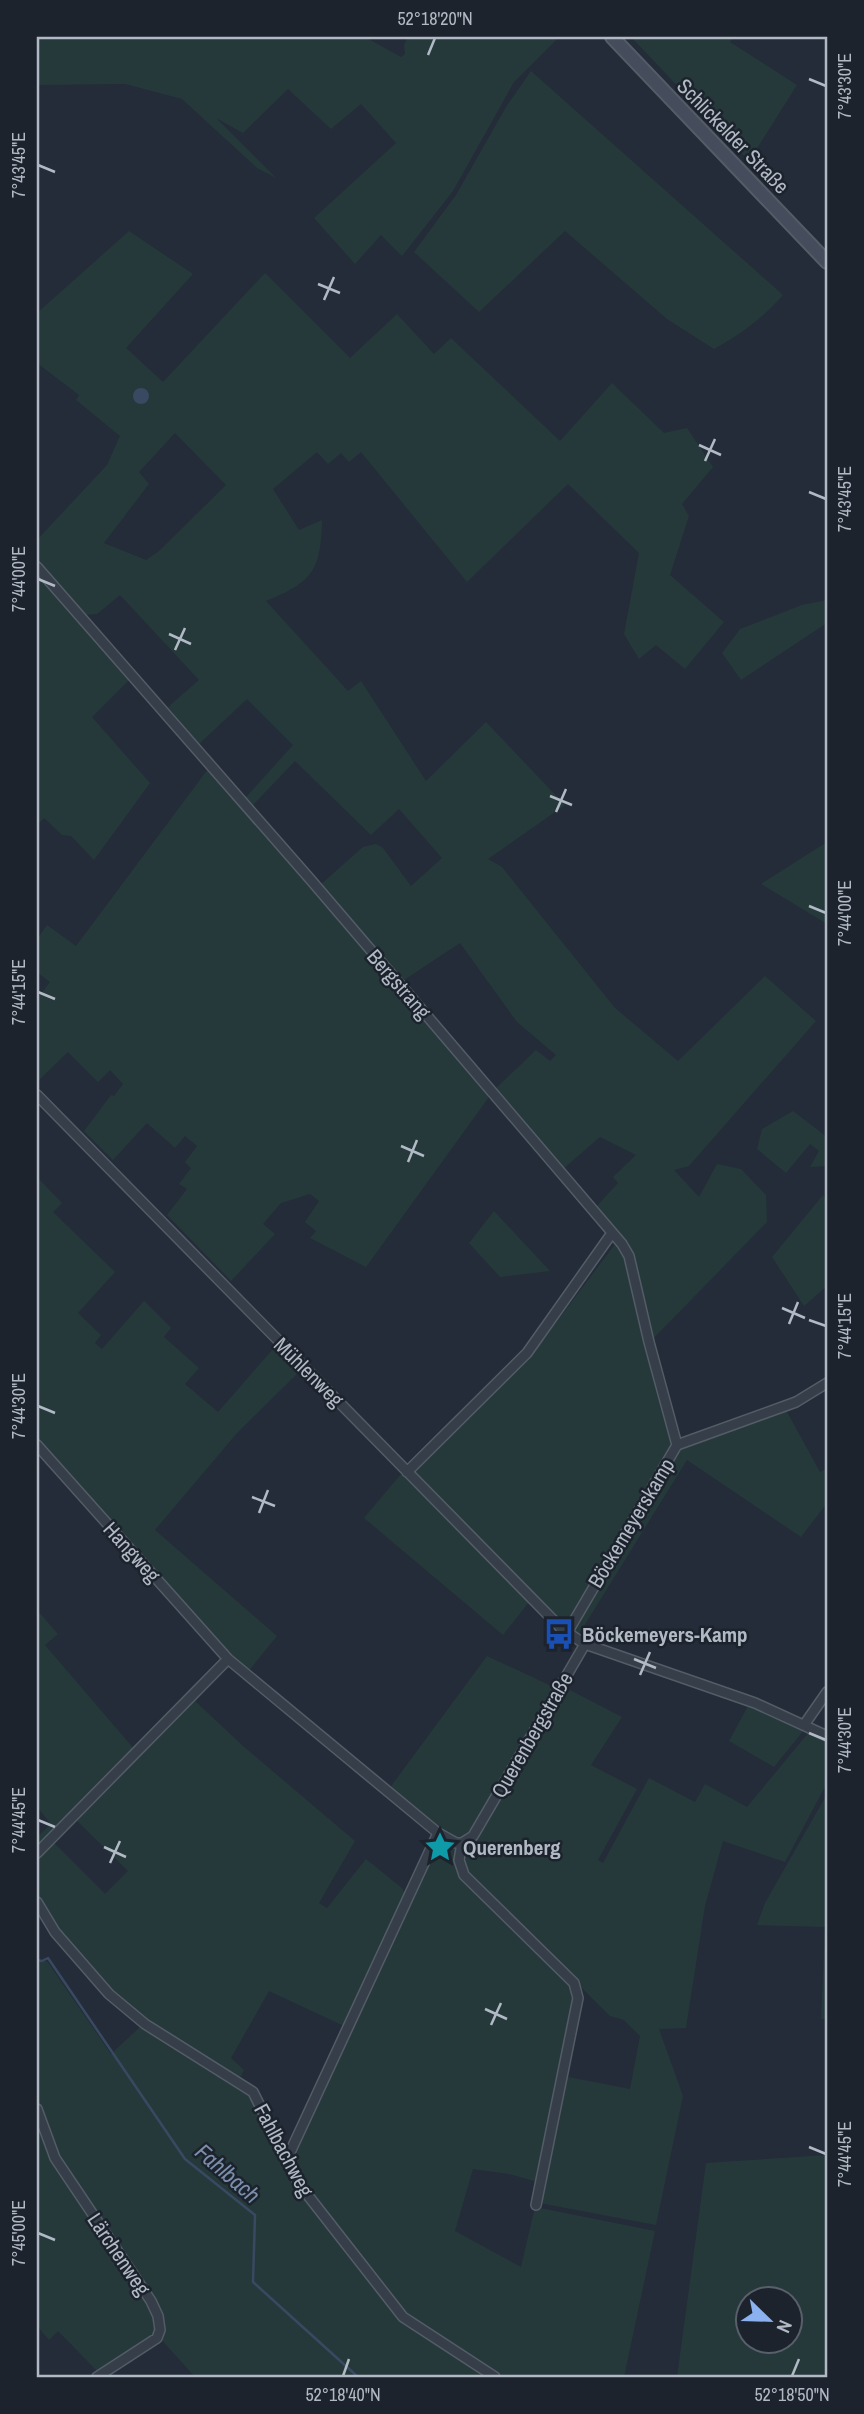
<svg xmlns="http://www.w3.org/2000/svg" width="864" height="2414" viewBox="0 0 864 2414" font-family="'Archivo Narrow',sans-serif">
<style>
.green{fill:#26393a;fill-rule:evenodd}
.water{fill:#394961}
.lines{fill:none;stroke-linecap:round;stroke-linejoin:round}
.stream{stroke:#394961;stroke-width:2.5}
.minor-casing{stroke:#545c67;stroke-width:12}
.secondary-casing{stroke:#545c67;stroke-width:16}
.minor{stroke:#363e49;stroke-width:9}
.secondary{stroke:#454d5c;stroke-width:12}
.ticks{fill:none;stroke:#b1b9c5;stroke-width:2.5}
.labels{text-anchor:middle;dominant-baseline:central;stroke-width:5;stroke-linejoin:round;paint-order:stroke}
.street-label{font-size:21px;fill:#b1b9c5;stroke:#1c232d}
.poi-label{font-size:21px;font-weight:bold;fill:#b1b9c5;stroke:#1c232d;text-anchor:start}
.water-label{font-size:23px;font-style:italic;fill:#7b8fab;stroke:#1c232d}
.neatline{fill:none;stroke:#b1b9c5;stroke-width:2.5}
.ticks-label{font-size:18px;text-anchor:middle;fill:#b1b9c5}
</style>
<rect width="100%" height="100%" fill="#232c38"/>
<path class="green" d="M37,37H365L401,57L405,54L404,45L408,37H559L514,82L453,191L402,256L381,235L355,264L314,218L396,143L361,104L331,129L288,89L243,133L216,118L276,178L257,168L182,99L125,84L37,85Z
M631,37H733L730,42L797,85L749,161Z
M531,71L783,295C763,318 740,335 714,349L667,319L565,231L479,312L414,252L456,195L506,107Z
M129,231L193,274L126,348L163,382L265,273L350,358L397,314L434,354L451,338L560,441L612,383L664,433L687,428L713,467L682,504L689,516L670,575L724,622L685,669L656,645L639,659L624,634L639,553L568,484L467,582L361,452L349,462L341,453L328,464L317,452L273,489L299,530L322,520C321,570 313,582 266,601L348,691L361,681L426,781L486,722L565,805L488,859L502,867L615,1008L678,1061L765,976L816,1021L689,1166L674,1170L699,1197L717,1164L741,1169L766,1195L767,1222L649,1343L682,1447L786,1410L820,1472L827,1468V1503L801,1537L687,1460L579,1634L563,1622L411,1472L528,1360L621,1236L596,1207L618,1183L613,1177L636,1155L600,1137L562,1170L552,1156L495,1089L536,1050L550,1061L556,1055L517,1022L460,943L404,980L320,885L363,847L376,844L383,848L411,886L442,858L399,809L371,835L295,761L253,805L246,797L293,745L247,699L199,744L168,707L199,680L120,595L97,614L84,615L37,563V540L107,465L120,436L76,400L79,395L37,363V313ZM175,433L226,485L159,551L146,560L104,543L149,484L139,472Z
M37,575L129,680L92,717L150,783L94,860L71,836L62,835L44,818L37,825Z
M827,600V623L741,680L722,653L740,629L802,605Z
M208,769L399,988L489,1097L366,1267L310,1238L316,1231L305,1222L319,1201L310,1194L281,1203L263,1224L275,1234L231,1281L167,1215L187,1189L179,1184L191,1168L185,1162L197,1146L185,1136L175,1148L147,1123L113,1160L84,1131L111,1095L114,1096L123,1084L110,1070L98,1082L68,1052L37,1082V999L50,982L37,972V939L47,925L76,946Z
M827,842V924L761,884Z
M793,1111L827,1137V1166L810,1167L819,1151L810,1144L786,1173L757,1149L762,1129Z
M37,1177L62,1203L53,1212L115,1272L78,1313L101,1335L95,1343L102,1349L144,1301L171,1328L164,1337L199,1368L185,1384L218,1412L273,1349L298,1373L237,1433L155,1530L277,1636L247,1673L229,1658L40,1447L37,1452Z
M823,1195L827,1201V1286L804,1306L772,1257Z
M494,1211L550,1271L500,1277L469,1243Z
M401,1474L529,1602L503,1635L364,1518Z
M37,1610L58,1634L45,1645L135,1750L192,1698L243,1746L355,1841L319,1903L327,1908L366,1859L403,1889L405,1896L344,2026L269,1991L231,2058L244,2070L239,2080L149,2023L110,1993L57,1930L37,1899V1855L51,1840L105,1894L128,1871L74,1818L37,1850V1837L51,1824L37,1807Z
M487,1656L556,1688L471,1836L461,1842L441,1831L389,1789Z
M564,1687L622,1717L591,1765L637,1789L598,1860L603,1863L649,1778L695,1802L705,1784L747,1807L809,1732L827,1739V1783L785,1862L723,1841L705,1906L686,2028L659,2029L683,2096L656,2225L539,2203L563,2076L630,2089L640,2036L624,2020L610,2016L461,1868L462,1844Z
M748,1706L804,1730L774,1767L729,1741Z
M827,1794V2019H821L825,1927L757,1925L765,1903Z
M438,1838L458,1847L456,1860L572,1986L575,1999L538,2182L509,2174L473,2169L455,2231L521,2267L535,2207L655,2231L624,2377H499L405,2315L301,2184L289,2161Z
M47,1961L111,2054L141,2026L250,2094L284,2162L402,2320L489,2377H195L159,2337L155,2316L157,2331L154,2336L98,2372L58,2331L49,2340L37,2326V1962Z
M827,2155V2377H677L706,2163ZM748,2298H790V2340H748Z"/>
<path class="water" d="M133 396a8 8 0 1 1 16 0a8 8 0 1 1-16 0Z"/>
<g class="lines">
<path class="stream" d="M37,1960L42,1961L48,1958L185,2159L255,2215L253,2282L358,2377"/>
<defs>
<path id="minor" d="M37,567L310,879L622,1244L629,1256L649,1342L677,1445
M37,1095L562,1629L585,1644L755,1703L827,1736
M37,1445L228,1659L438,1833L456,1843H462L473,1836L585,1644
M407,1472L527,1353L612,1233
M567,1633L677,1445L796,1402L827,1383
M804,1725L827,1692
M462,1843L459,1860L464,1875L574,1983L578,1998L536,2205
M37,1853L228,1659
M37,1902L55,1932L109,1994L145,2024L253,2092L299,2184L403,2317L495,2377
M37,2109L55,2158L151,2301L158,2316L160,2330L157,2338L97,2377
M286,2161L438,1833"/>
<path id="secondary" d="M612,37L827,262"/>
</defs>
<use href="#minor" class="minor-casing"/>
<use href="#secondary" class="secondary-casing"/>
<use href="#minor" class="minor"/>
<use href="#secondary" class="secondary"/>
</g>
<path class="ticks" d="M428,55L435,38M809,79L826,86M38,165L55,172M318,284L340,293M324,300L334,277M699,445L721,455M705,461L715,439M809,492L826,499M38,579L55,586M169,634L191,644M175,650L185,628M550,796L572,805M556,812L566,789M809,906L826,913M38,992L55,999M401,1146L424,1156M408,1162L417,1140M782,1308L805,1318M809,1320L826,1326M789,1324L798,1302M38,1406L55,1413M252,1497L275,1506M259,1513L268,1490M634,1659L656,1668M640,1675L650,1652M809,1733L826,1740M38,1820L55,1827M104,1847L126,1857M110,1863L120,1841M485,2009L507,2019M491,2025L501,2003M809,2147L826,2154M38,2233L55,2240M343,2376L349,2359M792,2376L799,2359"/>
<defs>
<symbol id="bus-bare" viewBox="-9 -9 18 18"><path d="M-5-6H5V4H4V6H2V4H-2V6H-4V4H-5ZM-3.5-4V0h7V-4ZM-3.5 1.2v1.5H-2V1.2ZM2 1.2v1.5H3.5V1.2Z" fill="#1a4fb4" stroke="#1c232d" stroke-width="2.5" paint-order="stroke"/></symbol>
<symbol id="sight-bare" viewBox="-9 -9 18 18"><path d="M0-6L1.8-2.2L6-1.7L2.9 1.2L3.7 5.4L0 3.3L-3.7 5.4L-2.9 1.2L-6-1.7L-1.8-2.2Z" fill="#0f9aa8" stroke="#1c232d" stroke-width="2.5" paint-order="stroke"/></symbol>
</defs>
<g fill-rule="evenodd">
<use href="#bus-bare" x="537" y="1612" width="44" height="44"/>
<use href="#sight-bare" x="418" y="1825" width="44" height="44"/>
</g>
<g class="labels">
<g class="street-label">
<text transform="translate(733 136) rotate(46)">Schlickelder Straße</text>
<text transform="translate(399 984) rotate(49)">Bergstrang</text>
<text transform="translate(309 1372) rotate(45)">Mühlenweg</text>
<text transform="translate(631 1523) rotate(-59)">Böckemeyerskamp</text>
<text transform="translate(132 1552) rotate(48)">Hangweg</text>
<text transform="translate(532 1735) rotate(-60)">Querenbergstraße</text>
<text transform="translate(284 2150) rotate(62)">Fahlbachweg</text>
<text transform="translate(119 2254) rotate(56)">Lärchenweg</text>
</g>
<g class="poi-label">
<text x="582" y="1634">Böckemeyers-Kamp</text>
<text x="463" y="1847">Querenberg</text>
</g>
<g class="water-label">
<text transform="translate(228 2173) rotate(41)">Fahlbach</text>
</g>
</g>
<rect width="864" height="2414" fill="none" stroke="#1c232d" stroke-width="77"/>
<g transform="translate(769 2320) rotate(113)"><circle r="33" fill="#1c232d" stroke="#585f6a" stroke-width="2"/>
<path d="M0-5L12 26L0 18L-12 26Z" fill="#8bb1f1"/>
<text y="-10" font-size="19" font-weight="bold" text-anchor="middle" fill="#b1b9c5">N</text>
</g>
<rect x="38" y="38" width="788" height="2338" class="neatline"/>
<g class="ticks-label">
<text x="435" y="25">52°18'20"N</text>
<text transform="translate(845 86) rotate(-90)" y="6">7°43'30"E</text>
<text transform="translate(19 165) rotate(-90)" y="6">7°43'45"E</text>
<text transform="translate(845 499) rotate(-90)" y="6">7°43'45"E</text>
<text transform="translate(19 579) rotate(-90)" y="6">7°44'00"E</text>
<text transform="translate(845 913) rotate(-90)" y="6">7°44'00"E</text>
<text transform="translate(19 992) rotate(-90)" y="6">7°44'15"E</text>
<text transform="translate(845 1326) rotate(-90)" y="6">7°44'15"E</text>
<text transform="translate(19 1406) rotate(-90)" y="6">7°44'30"E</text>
<text transform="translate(845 1740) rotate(-90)" y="6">7°44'30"E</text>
<text transform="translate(19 1820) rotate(-90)" y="6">7°44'45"E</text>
<text transform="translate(845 2154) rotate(-90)" y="6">7°44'45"E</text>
<text transform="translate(19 2233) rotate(-90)" y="6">7°45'00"E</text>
<text x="343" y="2401">52°18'40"N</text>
<text x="792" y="2401">52°18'50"N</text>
</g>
</svg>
